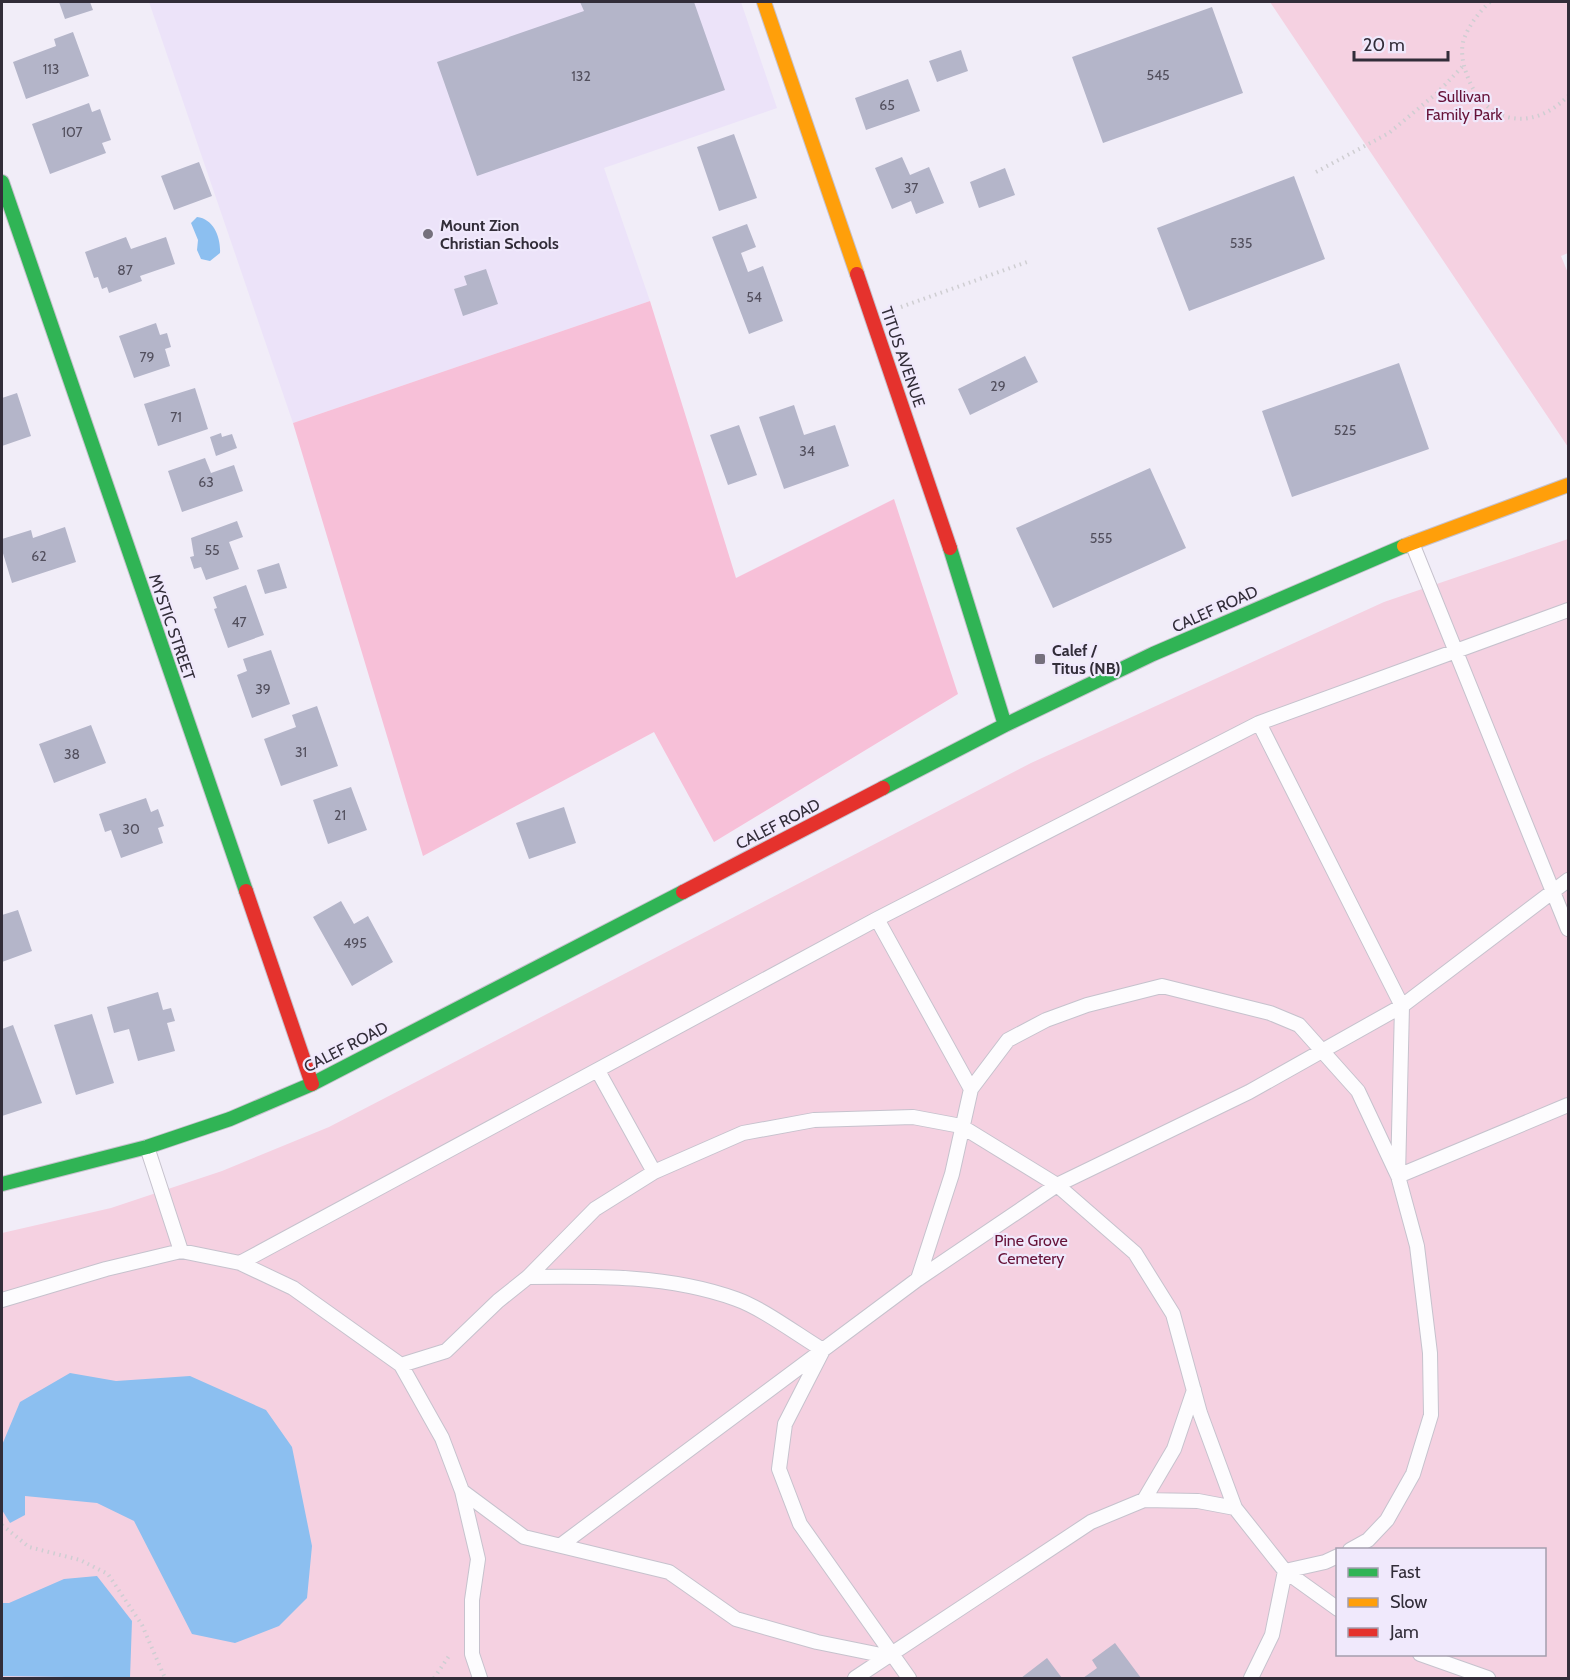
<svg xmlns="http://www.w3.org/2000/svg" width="1570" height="1680" viewBox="0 0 1570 1680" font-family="Cabin,sans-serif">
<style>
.built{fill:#ece3f9}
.green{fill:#f5d1e1;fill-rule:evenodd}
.forest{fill:#f7c0d8}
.water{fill:#8cbff0}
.building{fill:#b4b5c9}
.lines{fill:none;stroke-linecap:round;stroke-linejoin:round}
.lane-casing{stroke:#c6c2cd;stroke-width:16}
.fast-casing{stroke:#c6c2cd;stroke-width:16}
.slow-casing{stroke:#c6c2cd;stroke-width:16}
.jam-casing{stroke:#c6c2cd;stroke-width:16}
.path{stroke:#cfced2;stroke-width:4;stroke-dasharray:1.5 4.5;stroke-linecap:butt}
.lane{stroke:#fdfcfe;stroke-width:14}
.fast{stroke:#30b455;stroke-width:14}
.slow{stroke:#ff9f0a;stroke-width:14}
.jam{stroke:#e5322d;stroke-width:14}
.poi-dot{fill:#75707c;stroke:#f0e9fc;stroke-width:2}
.labels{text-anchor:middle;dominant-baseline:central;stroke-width:4.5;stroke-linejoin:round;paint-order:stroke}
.number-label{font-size:14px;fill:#524f5d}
.park-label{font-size:16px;fill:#661339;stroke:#f0e9fc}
.poi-label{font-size:16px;font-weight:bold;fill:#322d39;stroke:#f0e9fc;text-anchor:start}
.street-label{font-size:16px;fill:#322d39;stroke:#f0e9fc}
</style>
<rect width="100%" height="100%" fill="#f1edf8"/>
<path class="built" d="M149,2H741L777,108L604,168L650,301L293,423Z"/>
<path class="green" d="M1270,2H1568V253L1561,256L1568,273V447Z
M1568,539V1678H2V1233L111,1208L222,1171L329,1127L1031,763L1384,602ZM1338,1550H1544V1654H1338Z"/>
<path class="forest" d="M650,301L736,578L894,499L958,694L714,842L654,732L423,856L293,423Z"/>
<path class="water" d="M197,217C214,219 221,238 220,253L210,261L201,259L197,250L198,240L191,223Z
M70,1373L116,1381L190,1376L266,1410L292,1447L312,1546L307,1598L279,1626L235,1643L192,1634L134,1521L97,1503L25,1496V1515L10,1523L2,1510V1445L20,1402Z
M97,1576L132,1621L130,1678L2,1676V1603H9L64,1579Z"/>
<path class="building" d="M59,2H90L93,10L65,19Z
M580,2H694L725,90L477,176L437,62L584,11Z
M1212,7L1243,93L1103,143L1072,57Z
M73,32L89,76L26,99L13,62L56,46L54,39Z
M961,50L968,71L937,82L929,61Z
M908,79L920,111L866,130L855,98Z
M89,103L92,112L100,109L111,140L102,143L106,153L50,174L32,124Z
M734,134L757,198L719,211L697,147Z
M902,157L910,175L929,167L944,203L916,214L911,201L892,209L875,168Z
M199,162L212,196L174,210L161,176Z
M1005,168L1015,195L979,208L970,182Z
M1294,176L1325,259L1189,311L1157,228Z
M747,224L756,247L741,253L748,272L763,266L783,321L749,334L712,237Z
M126,237L131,249L166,237L175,264L140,276L142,281L109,293L107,287L102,289L98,277L94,278L85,252Z
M486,269L498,304L463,316L454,289L467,285L464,276Z
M156,323L160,335L167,333L171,347L165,349L170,366L134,378L119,336Z
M1025,356L1038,382L970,415L958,389Z
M1399,363L1429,449L1292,497L1262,411Z
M195,388L208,429L158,446L144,404Z
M17,393L31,436L2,446V398Z
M794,405L804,435L835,425L849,466L784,489L759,417Z
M739,425L757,475L728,485L710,435Z
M221,433L222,437L232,434L237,448L216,456L210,437Z
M205,458L211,473L234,465L243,491L182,512L168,471Z
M1150,468L1186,548L1053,608L1016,528Z
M237,521L243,537L229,542L239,569L206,580L201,567L194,569L190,557L194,556L191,538Z
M65,527L76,562L12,583L2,550V539L31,530L33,538Z
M279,563L287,588L265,594L257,570Z
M246,585L264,635L228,648L214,609L217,608L213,597Z
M271,650L290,704L252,718L237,675L247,671L243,659Z
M317,706L338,766L281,786L264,739L296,727L292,715Z
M91,725L106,763L54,783L39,744Z
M351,787L367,830L328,844L313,800Z
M146,798L151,812L158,809L164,826L158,828L163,843L121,858L111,830L105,832L99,814Z
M564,807L576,843L529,859L516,823Z
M341,901L354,924L368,916L393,962L352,986L313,917Z
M18,910L32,951L2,962V915Z
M158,992L163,1010L171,1008L175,1021L167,1023L175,1051L138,1061L129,1029L114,1033L107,1007Z
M92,1014L114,1083L76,1095L54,1025Z
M13,1025L42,1103L2,1116V1029Z
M1115,1643L1141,1678H1083L1097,1668L1092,1660Z
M1047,1658L1062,1678H1021Z"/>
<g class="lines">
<defs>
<path id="lane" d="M1412,543L1568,929
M1259,723L1402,1006L1398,1176L1568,1105
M877,919L971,1089
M598,1071L654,1172
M147,1147L181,1251
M240,1263L877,919L1259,723L1568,610
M528,1277C597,1276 670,1275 736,1299C762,1308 798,1335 823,1350L785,1424L779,1469L800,1524L909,1678
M918,1279L952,1174L971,1089L1008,1040L1046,1020L1087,1005L1162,986L1270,1013L1299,1025L1358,1091L1398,1176L1417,1246L1430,1353L1431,1415L1413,1474L1387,1520L1368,1540L1350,1550
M2,1300L106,1269L181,1251L240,1263L293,1288L401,1365L442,1438L462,1491L478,1559L472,1600V1654L480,1678
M401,1365L446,1351L498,1301L528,1277L595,1209L654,1172L743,1133L814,1120L913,1117L961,1126L1057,1185L1135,1253L1173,1314L1200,1413L1235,1508
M462,1491L524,1537L669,1572L736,1619L817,1642L891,1657
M1144,1500L1174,1449L1194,1390
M561,1545L918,1279L1057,1185L1249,1092L1402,1006L1568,880
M1420,1654L1488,1678
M855,1678L1091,1522L1144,1500L1198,1501L1235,1508L1285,1571L1338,1609
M1251,1678L1272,1635L1285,1571L1325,1562L1338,1556"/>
<path id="fast" d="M2,182L246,891
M950,548L1005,725
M883,788L1005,725L1153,654L1404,546
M2,1184L147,1147L230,1119L312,1084L683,892"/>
<path id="slow" d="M764,2L857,274
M1404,546L1568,485"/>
<path id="jam" d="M857,274L950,548
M246,891L312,1084
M683,892L883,788"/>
</defs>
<use href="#lane" class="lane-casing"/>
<use href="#fast" class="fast-casing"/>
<use href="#slow" class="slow-casing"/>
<use href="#jam" class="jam-casing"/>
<path class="path" d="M1490,2C1479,12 1469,25 1464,39C1460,50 1463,65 1467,75C1484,124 1532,133 1568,96
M1316,172L1389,133L1437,93L1463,66
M901,307L1027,262
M2,1525L29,1547L80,1560L108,1574L142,1625L165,1678
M434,1678L449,1656"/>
<use href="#lane" class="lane"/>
<use href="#fast" class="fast"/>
<use href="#slow" class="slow"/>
<use href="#jam" class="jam"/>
</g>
<g class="poi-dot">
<circle cx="428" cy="234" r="6"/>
<rect x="1034" y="653" width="12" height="12" rx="3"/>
</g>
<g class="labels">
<g class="number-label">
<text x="51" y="69">113</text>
<text x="1158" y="75">545</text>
<text x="581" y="76">132</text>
<text x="887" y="105">65</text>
<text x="72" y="132">107</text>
<text x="911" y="188">37</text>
<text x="1241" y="243">535</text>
<text x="125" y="270">87</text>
<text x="754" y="297">54</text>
<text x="147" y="357">79</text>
<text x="998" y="386">29</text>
<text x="176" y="417">71</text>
<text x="1345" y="430">525</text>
<text x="807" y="451">34</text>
<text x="206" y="482">63</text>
<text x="1101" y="538">555</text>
<text x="212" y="550">55</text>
<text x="39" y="556">62</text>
<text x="239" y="622">47</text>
<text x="263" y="689">39</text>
<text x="301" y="752">31</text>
<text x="72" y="754">38</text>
<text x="340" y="815">21</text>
<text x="131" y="829">30</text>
<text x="355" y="943">495</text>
</g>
<g class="park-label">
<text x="1464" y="96">Sullivan<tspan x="1464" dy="18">Family Park</tspan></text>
<text x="1031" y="1240">Pine Grove<tspan x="1031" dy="18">Cemetery</tspan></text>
</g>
<g class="poi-label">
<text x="440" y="225">Mount Zion<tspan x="440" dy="18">Christian Schools</tspan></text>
<text x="1052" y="650">Calef /<tspan x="1052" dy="18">Titus (NB)</tspan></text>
</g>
<g class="street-label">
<text transform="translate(903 357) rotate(71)">TITUS AVENUE</text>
<text transform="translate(1215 609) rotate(-24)">CALEF ROAD</text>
<text transform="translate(172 627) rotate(71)">MYSTIC STREET</text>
<text transform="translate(778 824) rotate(-27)">CALEF ROAD</text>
<text transform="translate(346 1047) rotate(-27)">CALEF ROAD</text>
</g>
</g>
<rect width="1570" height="1680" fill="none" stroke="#322d39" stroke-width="6"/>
<rect x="1336" y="1548" width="210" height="108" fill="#f0e9fc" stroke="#a49eae" stroke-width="1.5"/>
<rect x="1348" y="1568" width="30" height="9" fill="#30b455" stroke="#a49eae" stroke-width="1.5"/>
<text x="1390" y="1578" font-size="18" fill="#322d39">Fast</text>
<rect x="1348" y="1598" width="30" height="9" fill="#ff9f0a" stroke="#a49eae" stroke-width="1.5"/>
<text x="1390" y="1608" font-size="18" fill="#322d39">Slow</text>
<rect x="1348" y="1628" width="30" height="9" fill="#e5322d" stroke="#a49eae" stroke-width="1.5"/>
<text x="1390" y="1638" font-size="18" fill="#322d39">Jam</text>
<path d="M1354 51v9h94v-9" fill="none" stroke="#322d39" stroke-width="3"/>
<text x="1363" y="51" font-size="18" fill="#322d39" stroke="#f0e9fc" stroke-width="4.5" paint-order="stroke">20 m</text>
</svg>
